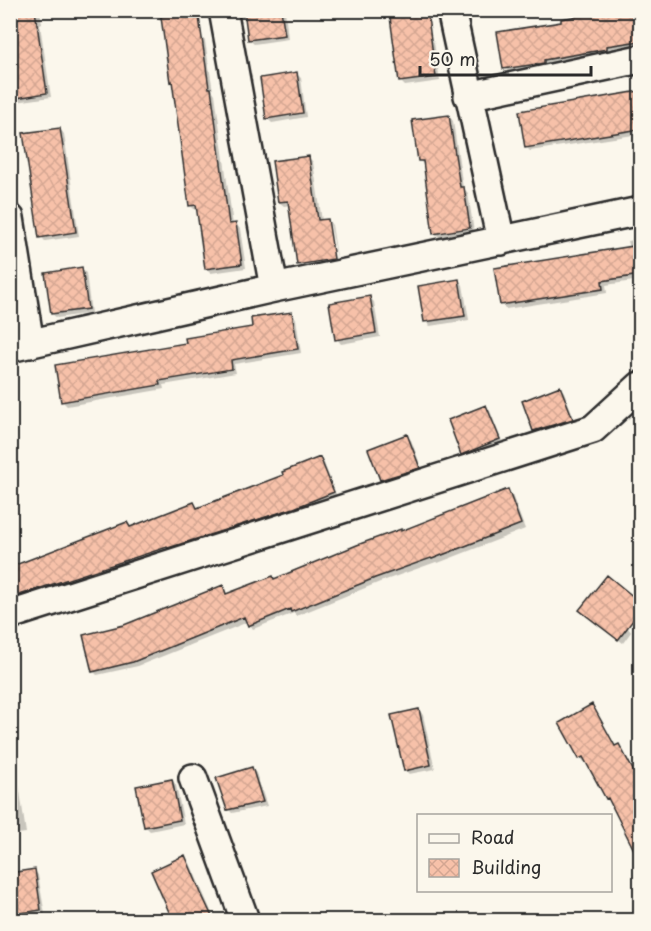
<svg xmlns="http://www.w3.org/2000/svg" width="651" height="931" viewBox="0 0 651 931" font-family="'Playpen Sans',sans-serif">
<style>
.shadow{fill:#0003}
.building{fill:url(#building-cross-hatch);stroke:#2b2b2b;stroke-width:1.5}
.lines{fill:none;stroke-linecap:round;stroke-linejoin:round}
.minor-casing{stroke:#2b2b2b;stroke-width:32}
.minor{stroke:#fbf7ec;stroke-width:27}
</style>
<defs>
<pattern id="building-cross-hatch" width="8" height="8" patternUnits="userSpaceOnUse" patternTransform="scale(1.5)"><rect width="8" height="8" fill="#f7c1a9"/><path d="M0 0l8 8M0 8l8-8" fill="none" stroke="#d4a692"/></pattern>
</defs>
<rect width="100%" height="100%" fill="#fbf7ec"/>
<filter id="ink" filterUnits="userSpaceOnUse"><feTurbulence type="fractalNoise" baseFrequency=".0167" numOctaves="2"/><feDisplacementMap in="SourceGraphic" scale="12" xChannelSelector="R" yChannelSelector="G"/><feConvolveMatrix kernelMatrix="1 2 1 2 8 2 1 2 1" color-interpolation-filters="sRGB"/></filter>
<g filter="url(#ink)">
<path class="shadow" d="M10,10H40L42,24L40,25L51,97L16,102L11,98Z
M154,10H193L201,36L205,41L213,91L215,94L233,225L236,224L240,229L246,268L211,273L207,269L198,210H195L191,206L174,83L172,81L163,18L159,19Z
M245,10H285L288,39L254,44L249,40Z
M386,10H426L429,37L434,42L440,81L405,86L401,82L391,18Z
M614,10H640V45L610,51L611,53L547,64L548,67L509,73L505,68L563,23Z
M296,74L301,78L306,117L272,123L267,118Z
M640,93V134L530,151L526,147L520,112Z
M449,116L453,121L463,188L468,193L474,232L439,237L435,233L424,165L420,161Z
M60,129L64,134L79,236L45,241L41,237Z
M308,157L313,162L322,221L328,220L332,225L338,263L330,223H327L333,264L303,269L299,265L290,205L284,206L279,202Z
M640,239V280L606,285L607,293L506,309L501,304L630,248L628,241Z
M81,269L86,273L91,313L57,318L52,314Z
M459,280L463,285L469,320L430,326L426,322L420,287Z
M370,298L374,302L380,337L341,344L337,339Z
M291,313L296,318L301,353L234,364L236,373L163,385L164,389L67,406L62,401L188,344L254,329Z
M560,387L564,392L576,423L539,435L535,431L524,402Z
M486,406L490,411L503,444L467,458L462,454Z
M640,428V438L635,433Z
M406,436L411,440L423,472L386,484L381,480Z
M320,459L324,463L337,497L10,605V569L127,524L132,528L194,504L199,509L285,476Z
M507,491L512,495L525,529L438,563L436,562L380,582L296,616L294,613L253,629L248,622L138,666L97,675L93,671L125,627L223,587L228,595L273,578L275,580Z
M607,577L640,604V611L625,624L631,632L623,643L585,614Z
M592,706L616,747L618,746L623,750L640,782V839L634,842L587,761L585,763L581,758Z
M419,710L423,715L435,769L409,774L405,770Z
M10,722L26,833L10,835Z
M251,768L256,773L267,806L232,813L228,809Z
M172,780L176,785L184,824L150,831L145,826Z
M185,857L189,861L215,920H175Z
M34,871L38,875L46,920H10V875Z"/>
<path class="building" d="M10,10H35L47,93L10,99Z
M160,10H198L209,88H211L229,224L236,223L242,264L205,269L196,205L189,206L172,81L170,82Z
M244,10H281L285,35L248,40Z
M389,10H427L436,77L399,82Z
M613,10H640V41L607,46V49L544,60V63L503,69L497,32L561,22V19Z
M297,72L303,113L266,119L260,78Z
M640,91V129L525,148L519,111Z
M449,115L460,187H464L470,228L433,234L423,161H418L412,120Z
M60,128L76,232L39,238L23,133Z
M309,156L318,220L328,219L334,259L297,265L288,201L278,202L272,161Z
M640,245V275L602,281L603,289L500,305L494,268Z
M82,267L88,309L51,314L45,273Z
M459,279L465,316L424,322L418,286Z
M370,296L376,333L335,340L329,303Z
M292,312L298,349L231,360L232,369L159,381L160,385L61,402L55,365L186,343L185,338L252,327L251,318Z
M560,386L573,419L533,431L522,401Z
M486,405L500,439L461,455L448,420Z
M407,434L420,468L380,480L368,449Z
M320,457L334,492L294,508L168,548L167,547L10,598V567L127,522L130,527L194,502L197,508L283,475L282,472Z
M508,489L521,524L432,559L431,558L375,578L291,612L290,609L248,626L244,617L133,662L92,672L83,635L124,625L223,585L226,594L273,576L274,579L357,545L401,529V531Z
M607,575L640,602V611L618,640L579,610Z
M592,704L615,746L619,744L640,783V862L608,798L606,799L583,757L579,759L559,723Z
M419,709L431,765L404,771L391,715Z
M252,767L263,802L227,810L216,778Z
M172,779L180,820L144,827L136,786Z
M185,855L201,893L214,921H173L151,871Z
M35,869L41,910L10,915V873Z"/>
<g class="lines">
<defs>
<path id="minor" d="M223,10L274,288
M451,10L501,241
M468,96L640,59
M10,218L30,344
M10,348L274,288L640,211
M10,615L593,429L640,386
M193,778L245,920"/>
</defs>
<use href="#minor" class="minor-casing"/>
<use href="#minor" class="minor"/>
</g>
</g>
<rect width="651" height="931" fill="none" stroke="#fbf7ec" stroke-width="36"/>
<rect x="18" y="18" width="615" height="895" fill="none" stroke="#2b2b2b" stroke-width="2" filter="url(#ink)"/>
<rect x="417" y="814" width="195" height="78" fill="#fbf7ec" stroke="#a8a59f" stroke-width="1.5"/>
<rect x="429" y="834" width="30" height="9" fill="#fbf7ec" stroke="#a8a59f" stroke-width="1.5"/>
<text x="471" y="844" font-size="18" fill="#2b2b2b">Road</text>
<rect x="429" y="859" width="30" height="18" fill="url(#building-cross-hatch)" stroke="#a8a59f" stroke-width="1.5"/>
<text x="471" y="874" font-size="18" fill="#2b2b2b">Building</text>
<path d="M420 66v9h171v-9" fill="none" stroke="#2b2b2b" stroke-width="3"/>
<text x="429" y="66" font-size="18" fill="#2b2b2b" stroke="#fbf7ec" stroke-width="4.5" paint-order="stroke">50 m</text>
</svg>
